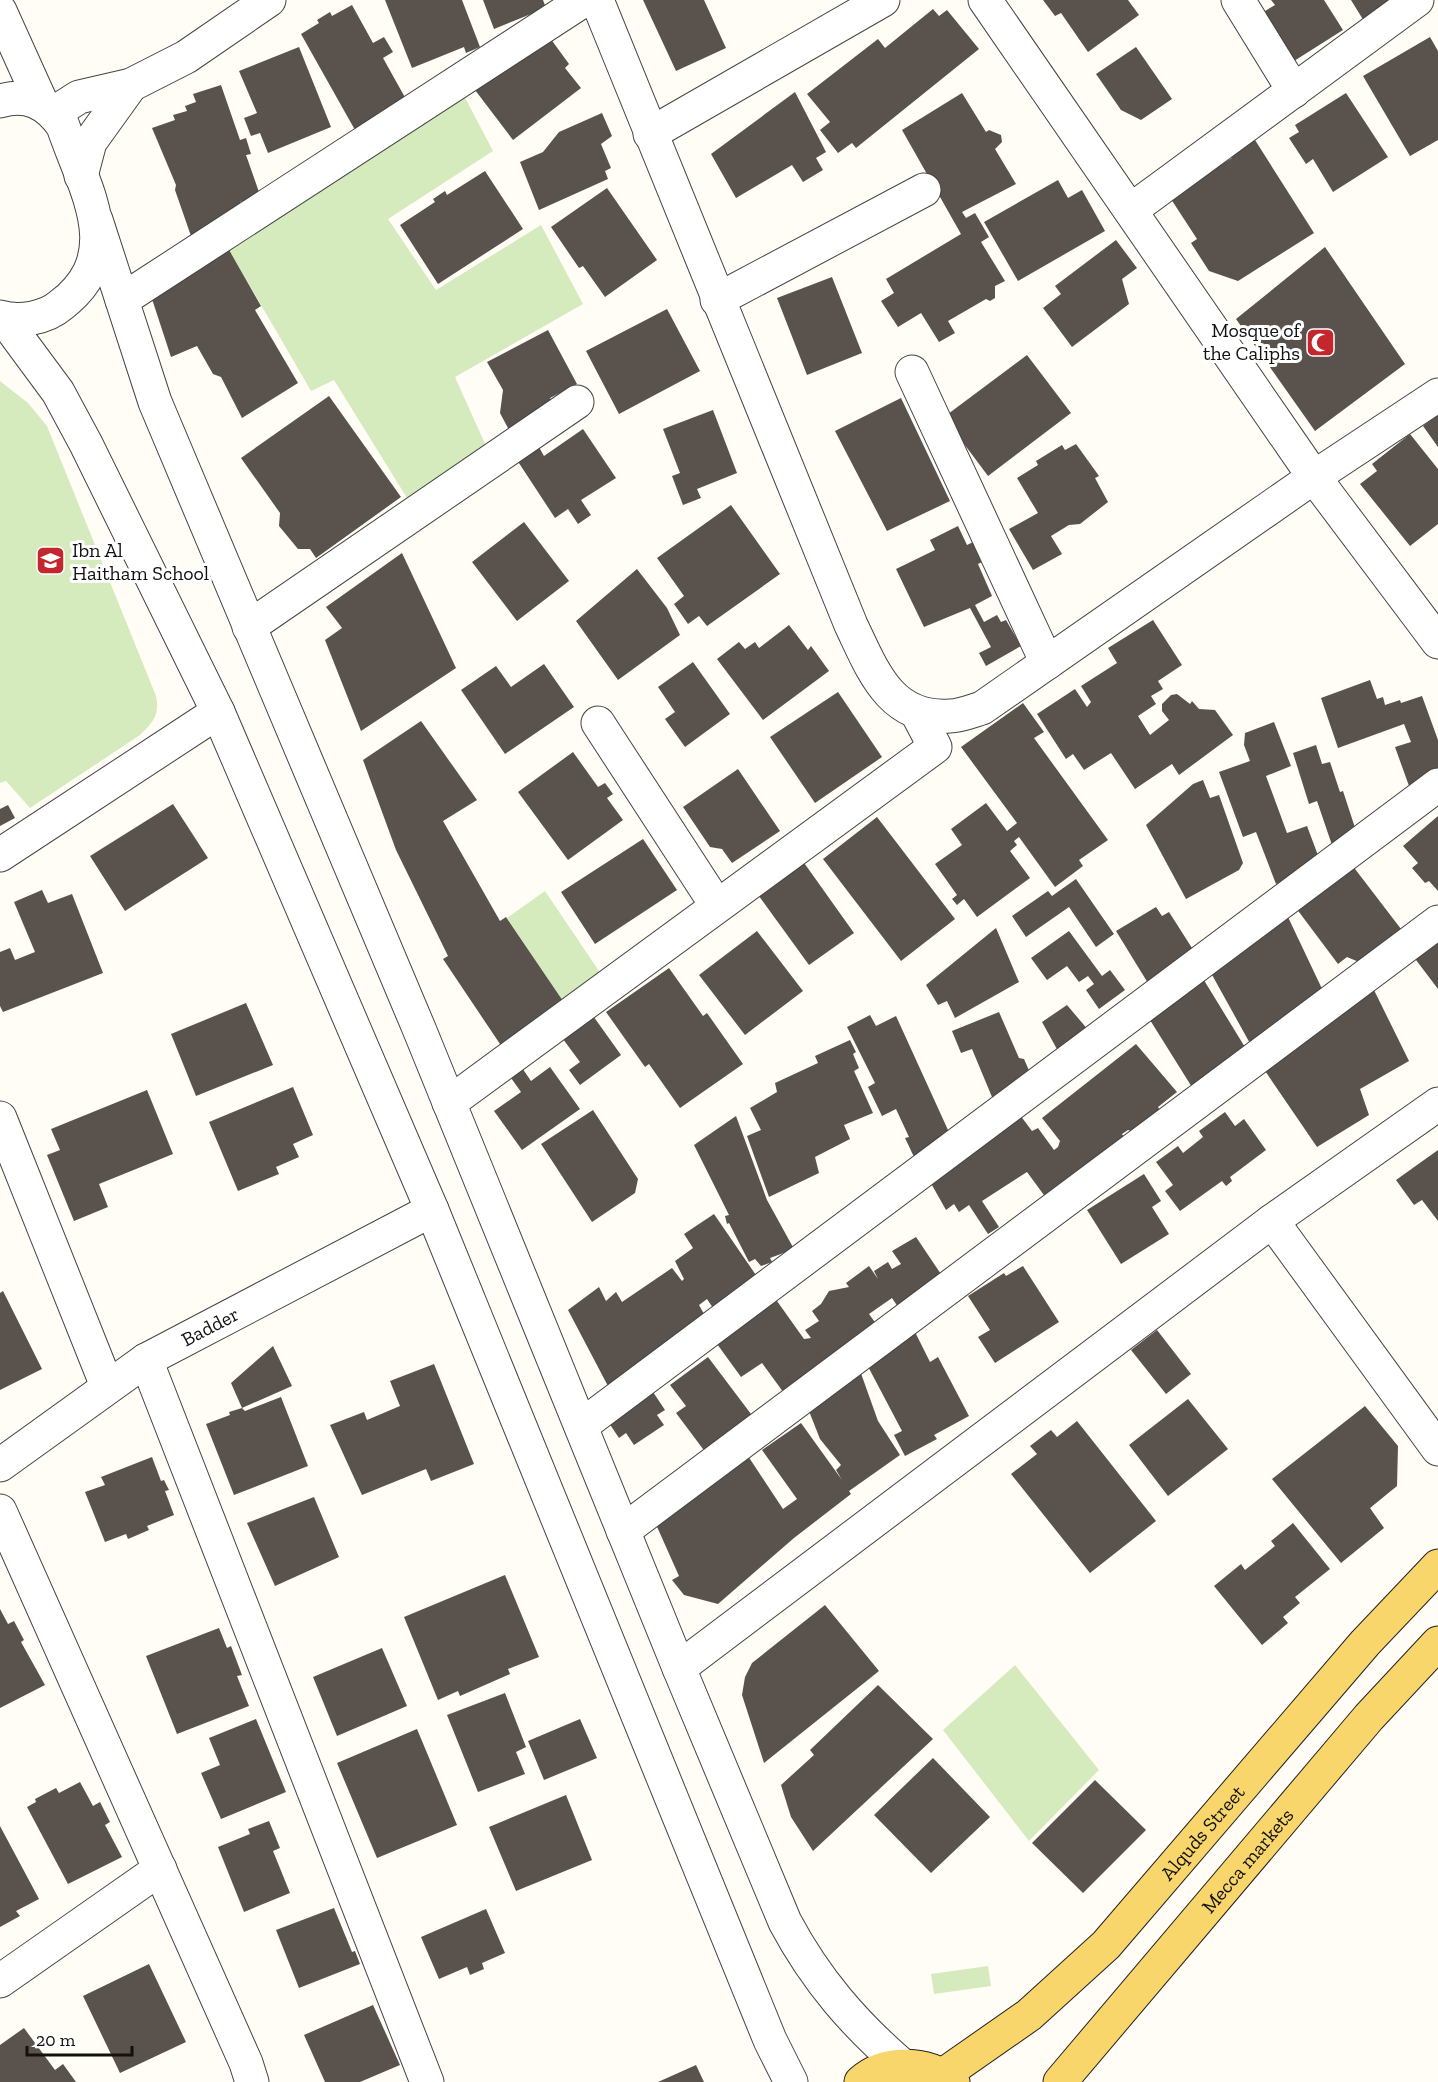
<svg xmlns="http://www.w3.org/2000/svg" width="1438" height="2082" viewBox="0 0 1438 2082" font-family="'Zilla Slab',serif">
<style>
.green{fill:#d5ebbd}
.building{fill:#5a524d}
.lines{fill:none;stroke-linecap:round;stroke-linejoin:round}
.minor-casing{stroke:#444;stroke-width:35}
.major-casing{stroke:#222;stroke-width:35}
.minor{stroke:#fff;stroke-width:33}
.major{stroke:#f9d66b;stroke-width:33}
.labels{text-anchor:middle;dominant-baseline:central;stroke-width:6;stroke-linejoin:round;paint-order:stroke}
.poi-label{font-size:20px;fill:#111;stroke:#fff;text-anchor:end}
.street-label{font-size:20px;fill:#111;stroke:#fff}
</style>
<rect width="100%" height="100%" fill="#fffdf5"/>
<path class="green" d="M461,90L493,151L388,219L436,290L541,225L583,304L455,377L486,446L407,498L334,380L311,391L228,248Z
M0,381L28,403L47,426L156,696C160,715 153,722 140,735L30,808L6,781L0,783Z
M545,891L607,983L565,1004L507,918Z
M1015,1665L1099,1770L1029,1841L943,1730Z
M988,1966L991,1986L934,1994L931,1974Z"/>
<path class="building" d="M385,0H462L480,47L466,53L464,47L412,68Z
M483,0H543L546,8L494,29Z
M643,0H704L726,48L676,71Z
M1043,0H1128L1139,15L1088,52L1061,13L1055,16Z
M1271,0H1324L1343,30L1283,68L1252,19L1275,5Z
M1351,0H1411L1367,26Z
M352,5L373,43L384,37L393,52L383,58L407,101L355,130L301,34L319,23L317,20L330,12L332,16Z
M933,9L939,16L947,10L979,49L856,148L852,143L838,153L820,130L830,122L807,94L878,39L885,48Z
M545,31L569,64L565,68L581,88L513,140L472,86Z
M1430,37L1438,51V140L1410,156L1363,76Z
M299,47L331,127L268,153L260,133L251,136L244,118L257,113L239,71Z
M1136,47L1172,99L1141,120L1121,110L1096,74Z
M221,85L240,140L246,138L251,154L246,155L260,195L240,202L242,208L191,236L175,190L176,185L152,128L175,120L173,115L187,111L185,106L196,102L193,94Z
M795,92L826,152L816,158L823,170L803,182L792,165L736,198L711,154Z
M962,93L986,132L989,130L1001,135L1002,142L995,149L1016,184L962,212L966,218L975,213L989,237L981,242L1005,281L995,286V298L990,301L986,299L948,321L955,333L939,342L921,313L898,327L881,301L894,293L886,279L961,234L902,130Z
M1346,93L1388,157L1333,192L1313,159L1306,164L1289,138L1299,132L1295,125Z
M602,113L612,136L601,144L611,168L605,171L608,179L539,210L520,162L543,152L559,132Z
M1255,140L1314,233L1238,281L1209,271L1191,243L1197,239L1169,196L1232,158L1228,151L1234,154Z
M485,171L523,229L438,284L400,225L435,202L433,199L445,191L447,195Z
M1058,180L1068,198L1082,190L1105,231L1018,281L984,222Z
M607,188L657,260L605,297L583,266L579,268L551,227Z
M1116,240L1137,268L1122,279L1129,304L1072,347L1043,308L1061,294L1055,286Z
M1325,247L1405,364L1315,431L1236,319Z
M228,248L261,306L255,310L298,383L242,418L221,377L213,374L197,346L171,357L152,299Z
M832,277L862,353L807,375L777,298Z
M667,309L700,371L619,414L586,351Z
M548,330L577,384L550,398L554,406L509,430L500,413L503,390L487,362Z
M1027,355L1071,413L988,476L944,417Z
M329,396L401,497L316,558L310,549H298L279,526L280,513L241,458Z
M901,398L950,501L887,531L835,431Z
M713,410L737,473L697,489L701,498L683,505L672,476L680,473L663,429Z
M1438,415V447L1423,426Z
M583,429L616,478L581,500L591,515L578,524L568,509L555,518L515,457L536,442L544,456Z
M1410,434L1438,469V524L1410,546L1360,484L1377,471L1372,464Z
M1076,444L1099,476L1095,478L1108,502L1080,524L1069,525L1051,536L1062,554L1033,570L1009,529L1038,513L1017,478L1038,465L1036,461L1062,445L1065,450Z
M731,505L780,574L707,626L699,616L688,624L674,604L684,596L657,558Z
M524,522L569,581L517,621L472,562Z
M958,526L967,545L973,542L982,562L978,564L992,596L975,605L984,622L997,615L1001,622L1006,620L1021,646L986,666L979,653L991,647L970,608L924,627L896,569L935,550L930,540Z
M402,553L456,668L361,731L325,640L342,628L326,607Z
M637,569L667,608L680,635L618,680L576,621Z
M1153,620L1182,665L1158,681L1163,689L1151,696L1156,704L1138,716L1150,735L1169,720L1162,711V704L1171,695L1177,694L1190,704L1192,701L1199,709L1215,710L1233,735L1179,775L1172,764L1135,789L1111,753L1084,770L1073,754L1066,759L1037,714L1075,689L1087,707L1091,702L1081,686L1117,663L1108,648Z
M789,625L808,650L811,646L829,671L763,720L717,659L739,642L745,649L755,642L759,648Z
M693,662L730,714L685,747L665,719L675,712L658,687Z
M544,664L574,707L505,754L461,690L496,666L511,687Z
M1370,680L1377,699L1383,697L1385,705L1400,700L1401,703L1422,696L1438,740V779L1413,797L1395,747L1411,742L1404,724L1338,748L1321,698Z
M838,692L882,757L815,803L770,737Z
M1023,703L1044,732L1034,738L1108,840L1079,860L1083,866L1055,887L1019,837L1014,841L1017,845L1010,851L1030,878L977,917L964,899L957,905L952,899L957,895L935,864L962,845L951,829L986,803L1007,831L1017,823L961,747Z
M421,721L477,800L443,821L500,921L506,917L565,1004L502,1047L443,959L448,956L396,850L363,760Z
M1274,722L1291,766L1266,776L1287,833L1307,826L1322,866L1276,884L1256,832L1243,837L1219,772L1250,761L1244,745L1245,733Z
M1316,745L1322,764L1330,762L1340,792L1343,791L1359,840L1333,848L1317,801L1309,804L1293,753Z
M573,752L598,787L605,783L613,794L607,798L623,820L568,860L518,792Z
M738,769L780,831L732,863L722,849L710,847L683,807Z
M1203,780L1210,798L1219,795L1243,863L1239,870L1186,899L1146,825L1193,784Z
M173,804L208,858L125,911L90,856Z
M8,805L15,818L0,826V809Z
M1438,816V891L1429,881L1425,883L1412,868L1418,863L1403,846Z
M877,817L955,919L901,961L823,859Z
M643,839L677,890L595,944L561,892Z
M802,860L854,933L809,965L756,892Z
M1352,865L1401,929L1359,962L1347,957L1338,964L1296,908Z
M1076,879L1114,934L1096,947L1069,907L1026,937L1012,916L1048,891L1052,896Z
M42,890L48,903L72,894L103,973L3,1012L0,1006V952L10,948L15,960L35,952L14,902Z
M1156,907L1162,916L1169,912L1199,959L1151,988L1116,931Z
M1287,915L1324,993L1252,1047L1211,973Z
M996,928L1019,982L955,1018L947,1001L938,1005L926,985Z
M757,931L803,991L745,1035L699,975Z
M1069,931L1102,976L1110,970L1125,990L1099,1009L1086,990L1094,984L1088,976L1079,982L1067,966L1047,980L1031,958Z
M1438,937V989L1413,956Z
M669,968L703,1016L707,1013L743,1064L680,1108L649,1064L645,1067L606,1012Z
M1202,977L1251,1057L1195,1092L1145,1012Z
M1372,986L1409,1061L1360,1089L1369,1115L1317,1147L1261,1065Z
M246,1003L273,1065L196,1096L171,1034Z
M1067,1005L1089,1031L1058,1051L1042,1022Z
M999,1012L1019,1058L1024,1059L1034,1082L997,1109L972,1049L961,1053L952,1031Z
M591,1013L621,1055L580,1085L569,1070L580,1062L560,1035Z
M870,1015L876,1026L896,1016L953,1141L915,1159L905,1138L909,1137L896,1109L882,1116L868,1087L875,1083L847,1027Z
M850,1040L856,1052L853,1054L859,1068L854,1071L873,1113L844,1125L850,1139L815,1157L819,1173L769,1197L747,1136L761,1130L750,1108L777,1092L775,1083L818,1063L815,1056Z
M1136,1044L1177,1092L1158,1107L1161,1112L1135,1132L1128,1130L1122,1134L1125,1139L1052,1206L1027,1172L982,1201L999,1227L988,1234L969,1205L959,1212L954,1204L946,1210L928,1178L1017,1111L1032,1131L1038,1128L1054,1150L1058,1147L1060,1141L1042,1118Z
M518,1062L531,1081L550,1067L580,1109L522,1150L494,1111L521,1092L506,1071Z
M293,1087L313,1135L293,1144L299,1157L276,1167L279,1174L238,1191L209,1122Z
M147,1090L173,1154L99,1184L108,1207L74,1221L47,1155L60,1150L51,1129Z
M593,1110L638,1179L635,1193L592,1222L541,1144Z
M1225,1112L1235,1126L1244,1119L1266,1150L1230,1177L1232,1181L1226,1186L1222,1181L1180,1211L1165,1191L1173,1185L1156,1162L1178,1146L1183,1153L1203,1137L1199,1131Z
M736,1116L767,1200L794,1249L770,1258L772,1262L761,1266L755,1259L749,1262L729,1223L727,1224L725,1216L729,1215L694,1145Z
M1438,1150V1221L1422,1200L1414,1205L1396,1180Z
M1144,1174L1161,1201L1152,1207L1169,1234L1121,1264L1087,1210Z
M714,1214L760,1281L715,1311L707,1299L699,1305L704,1314L609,1388L568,1310L599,1287L606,1301L616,1292L622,1302L672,1268L682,1281L684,1279L675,1261L693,1248L684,1234Z
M916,1237L949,1286L904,1316L892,1298L869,1314L882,1332L789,1400L762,1363L741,1377L712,1337L772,1294L804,1339L811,1338L805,1330L819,1321L812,1311L821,1304L829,1291L849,1287L846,1283L869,1266L878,1279L874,1271L888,1262L892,1269L901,1264L892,1251Z
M1023,1266L1059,1322L995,1363L978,1337L990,1330L968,1296L1004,1273L1006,1276Z
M3,1291L42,1369L0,1390V1293Z
M914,1330L930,1362L938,1357L969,1416L934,1435L937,1439L905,1456L894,1435L902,1431L863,1357Z
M1157,1330L1191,1374L1166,1394L1131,1350Z
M273,1346L292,1386L242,1408L231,1383Z
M708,1357L754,1418L706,1453L676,1413L686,1406L670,1385Z
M434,1364L474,1464L431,1481L426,1469L362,1495L330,1425L364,1412L367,1420L400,1406L390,1381Z
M858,1365L878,1421L900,1455L849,1491L851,1494L794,1538L718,1604L684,1595L672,1580L679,1576L654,1520L744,1450L783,1509L797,1499L762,1450L801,1423L842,1480L836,1470L841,1465L820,1439L807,1406Z
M647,1383L665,1410L657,1415L664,1425L634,1445L626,1433L619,1438L605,1417Z
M281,1397L308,1466L234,1495L206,1424L230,1415L229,1412L242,1408L245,1411Z
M1188,1399L1228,1449L1168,1496L1129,1445Z
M1365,1406L1398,1446L1397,1486L1370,1508L1384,1528L1341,1563L1272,1479Z
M1077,1421L1156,1521L1090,1573L1011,1474L1037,1454L1030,1446L1051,1430L1057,1437Z
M152,1457L161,1481L164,1480L169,1490L165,1491L174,1515L147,1526L149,1530L128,1539L126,1534L105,1542L85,1492L105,1485L101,1477Z
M314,1497L339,1557L275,1586L247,1523Z
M1293,1523L1330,1569L1295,1597L1300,1603L1283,1617L1288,1623L1262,1645L1214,1586L1241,1564L1245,1570L1275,1546L1271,1541Z
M505,1575L539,1657L508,1669L510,1674L460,1696L458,1691L438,1700L404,1617Z
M825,1605L879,1671L764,1763L742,1695L745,1677L752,1663Z
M0,1609L8,1624L14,1621L24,1640L21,1642L45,1685L0,1708Z
M219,1628L227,1648L231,1646L242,1675L237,1676L249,1706L177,1734L146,1656Z
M382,1648L407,1706L337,1736L313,1677Z
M878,1685L933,1739L813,1851L791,1817L781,1785L814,1755L810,1750Z
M505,1693L526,1747L516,1752L525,1774L478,1792L447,1715Z
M256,1719L286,1792L221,1819L201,1773L220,1765L209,1738Z
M580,1719L597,1758L544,1780L528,1741Z
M417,1729L457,1825L377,1858L337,1763Z
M933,1758L990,1817L931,1873L874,1815Z
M1095,1780L1146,1830L1083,1893L1032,1843Z
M80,1782L93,1806L100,1802L110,1822L105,1825L122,1857L68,1884L27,1807L36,1802L35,1799L56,1788L59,1793Z
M566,1795L592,1860L516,1891L489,1827Z
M269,1821L280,1848L273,1851L290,1893L244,1912L218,1847L250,1834L248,1829Z
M0,1826L39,1899L16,1911L20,1916L0,1927Z
M334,1908L352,1952L355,1951L360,1964L299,1988L276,1930Z
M486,1909L505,1953L482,1963L484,1969L470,1975L467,1967L439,1979L421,1937Z
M149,1964L186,2042L120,2073L83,1996Z
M373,2005L400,2065L360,2082H325L304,2035Z
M24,2028L55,2070L63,2064L76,2082H0V2045Z
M696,2065L704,2082H658Z"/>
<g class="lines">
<defs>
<g id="minor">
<path d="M597,0L851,625C873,671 890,720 950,716C960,716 972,711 982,708L1314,477L1438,395"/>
<path d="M985,0L1314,477L1438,642"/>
<path d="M1238,0L1294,91"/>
<path d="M0,11L42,104"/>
<path d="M0,101C27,93 47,103 63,126C84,189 128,254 61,305C46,318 19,323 0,317"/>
<path d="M54,113L79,97L131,85L186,57L269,0"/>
<path d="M650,134L883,0"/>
<path d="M81,176L90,142L131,85"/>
<path d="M1131,210L1417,0"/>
<path d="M96,220L155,402L420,1031L679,1668L785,1922C816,1980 854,2024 903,2066"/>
<path d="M122,300L584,0"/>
<path d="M717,300L924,190"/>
<path d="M4,319L58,392L86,444L218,712L432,1210L770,2040L791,2082"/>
<path d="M912,372L1047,663"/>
<path d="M249,627L577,402"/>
<path d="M598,723L717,906"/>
<path d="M0,855L218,712"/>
<path d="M449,1103L935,747L917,713"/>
<path d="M0,1118L107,1386"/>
<path d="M1272,1221L1438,1449"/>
<path d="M146,1360L427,2082"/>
<path d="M581,1426L1438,785"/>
<path id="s1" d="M0,1465L146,1360L432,1210"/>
<path d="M0,1511L246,2063L252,2082"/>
<path d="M623,1531L1438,922"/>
<path d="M679,1668L1272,1221L1438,1104"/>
<path d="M0,1981L160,1869"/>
</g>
<g id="major">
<path id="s2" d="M943,2075L1029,2015L1106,1945L1365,1643L1438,1566"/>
<path d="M861,2082C887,2059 927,2063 953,2082"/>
<path id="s3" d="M1060,2082L1369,1717L1438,1643"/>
</g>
</defs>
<use href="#minor" class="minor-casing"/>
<use href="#major" class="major-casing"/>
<use href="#minor" class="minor"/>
<use href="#major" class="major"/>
</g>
<defs>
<symbol id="mosque-square" viewBox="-11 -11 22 22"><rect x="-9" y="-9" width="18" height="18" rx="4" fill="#c4262e" stroke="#fff"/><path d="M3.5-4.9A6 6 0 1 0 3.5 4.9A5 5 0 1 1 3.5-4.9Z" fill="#fff"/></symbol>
<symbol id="school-square" viewBox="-11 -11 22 22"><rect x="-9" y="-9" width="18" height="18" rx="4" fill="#c4262e" stroke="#fff"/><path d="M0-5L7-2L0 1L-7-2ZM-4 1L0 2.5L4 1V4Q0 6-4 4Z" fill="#fff"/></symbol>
</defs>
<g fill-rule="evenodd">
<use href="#mosque-square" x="1304" y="326" width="33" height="33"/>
<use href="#school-square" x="34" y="544" width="33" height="33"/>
</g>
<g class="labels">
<g class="poi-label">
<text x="1300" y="330">Mosque of<tspan x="1300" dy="23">the Caliphs</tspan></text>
<text x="72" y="550" text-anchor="start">Ibn Al<tspan x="72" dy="23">Haitham School</tspan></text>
</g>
<g class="street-label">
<text stroke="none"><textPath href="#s1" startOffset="252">Badder</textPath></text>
<text stroke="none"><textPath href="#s2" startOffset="357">Alquds Street</textPath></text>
<text stroke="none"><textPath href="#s3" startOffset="290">Mecca markets</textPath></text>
</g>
</g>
<path d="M27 2046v9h105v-9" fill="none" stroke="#111111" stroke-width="3"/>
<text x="36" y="2046" font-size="18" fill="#111111" stroke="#ffffff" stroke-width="4.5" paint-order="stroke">20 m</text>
</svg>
